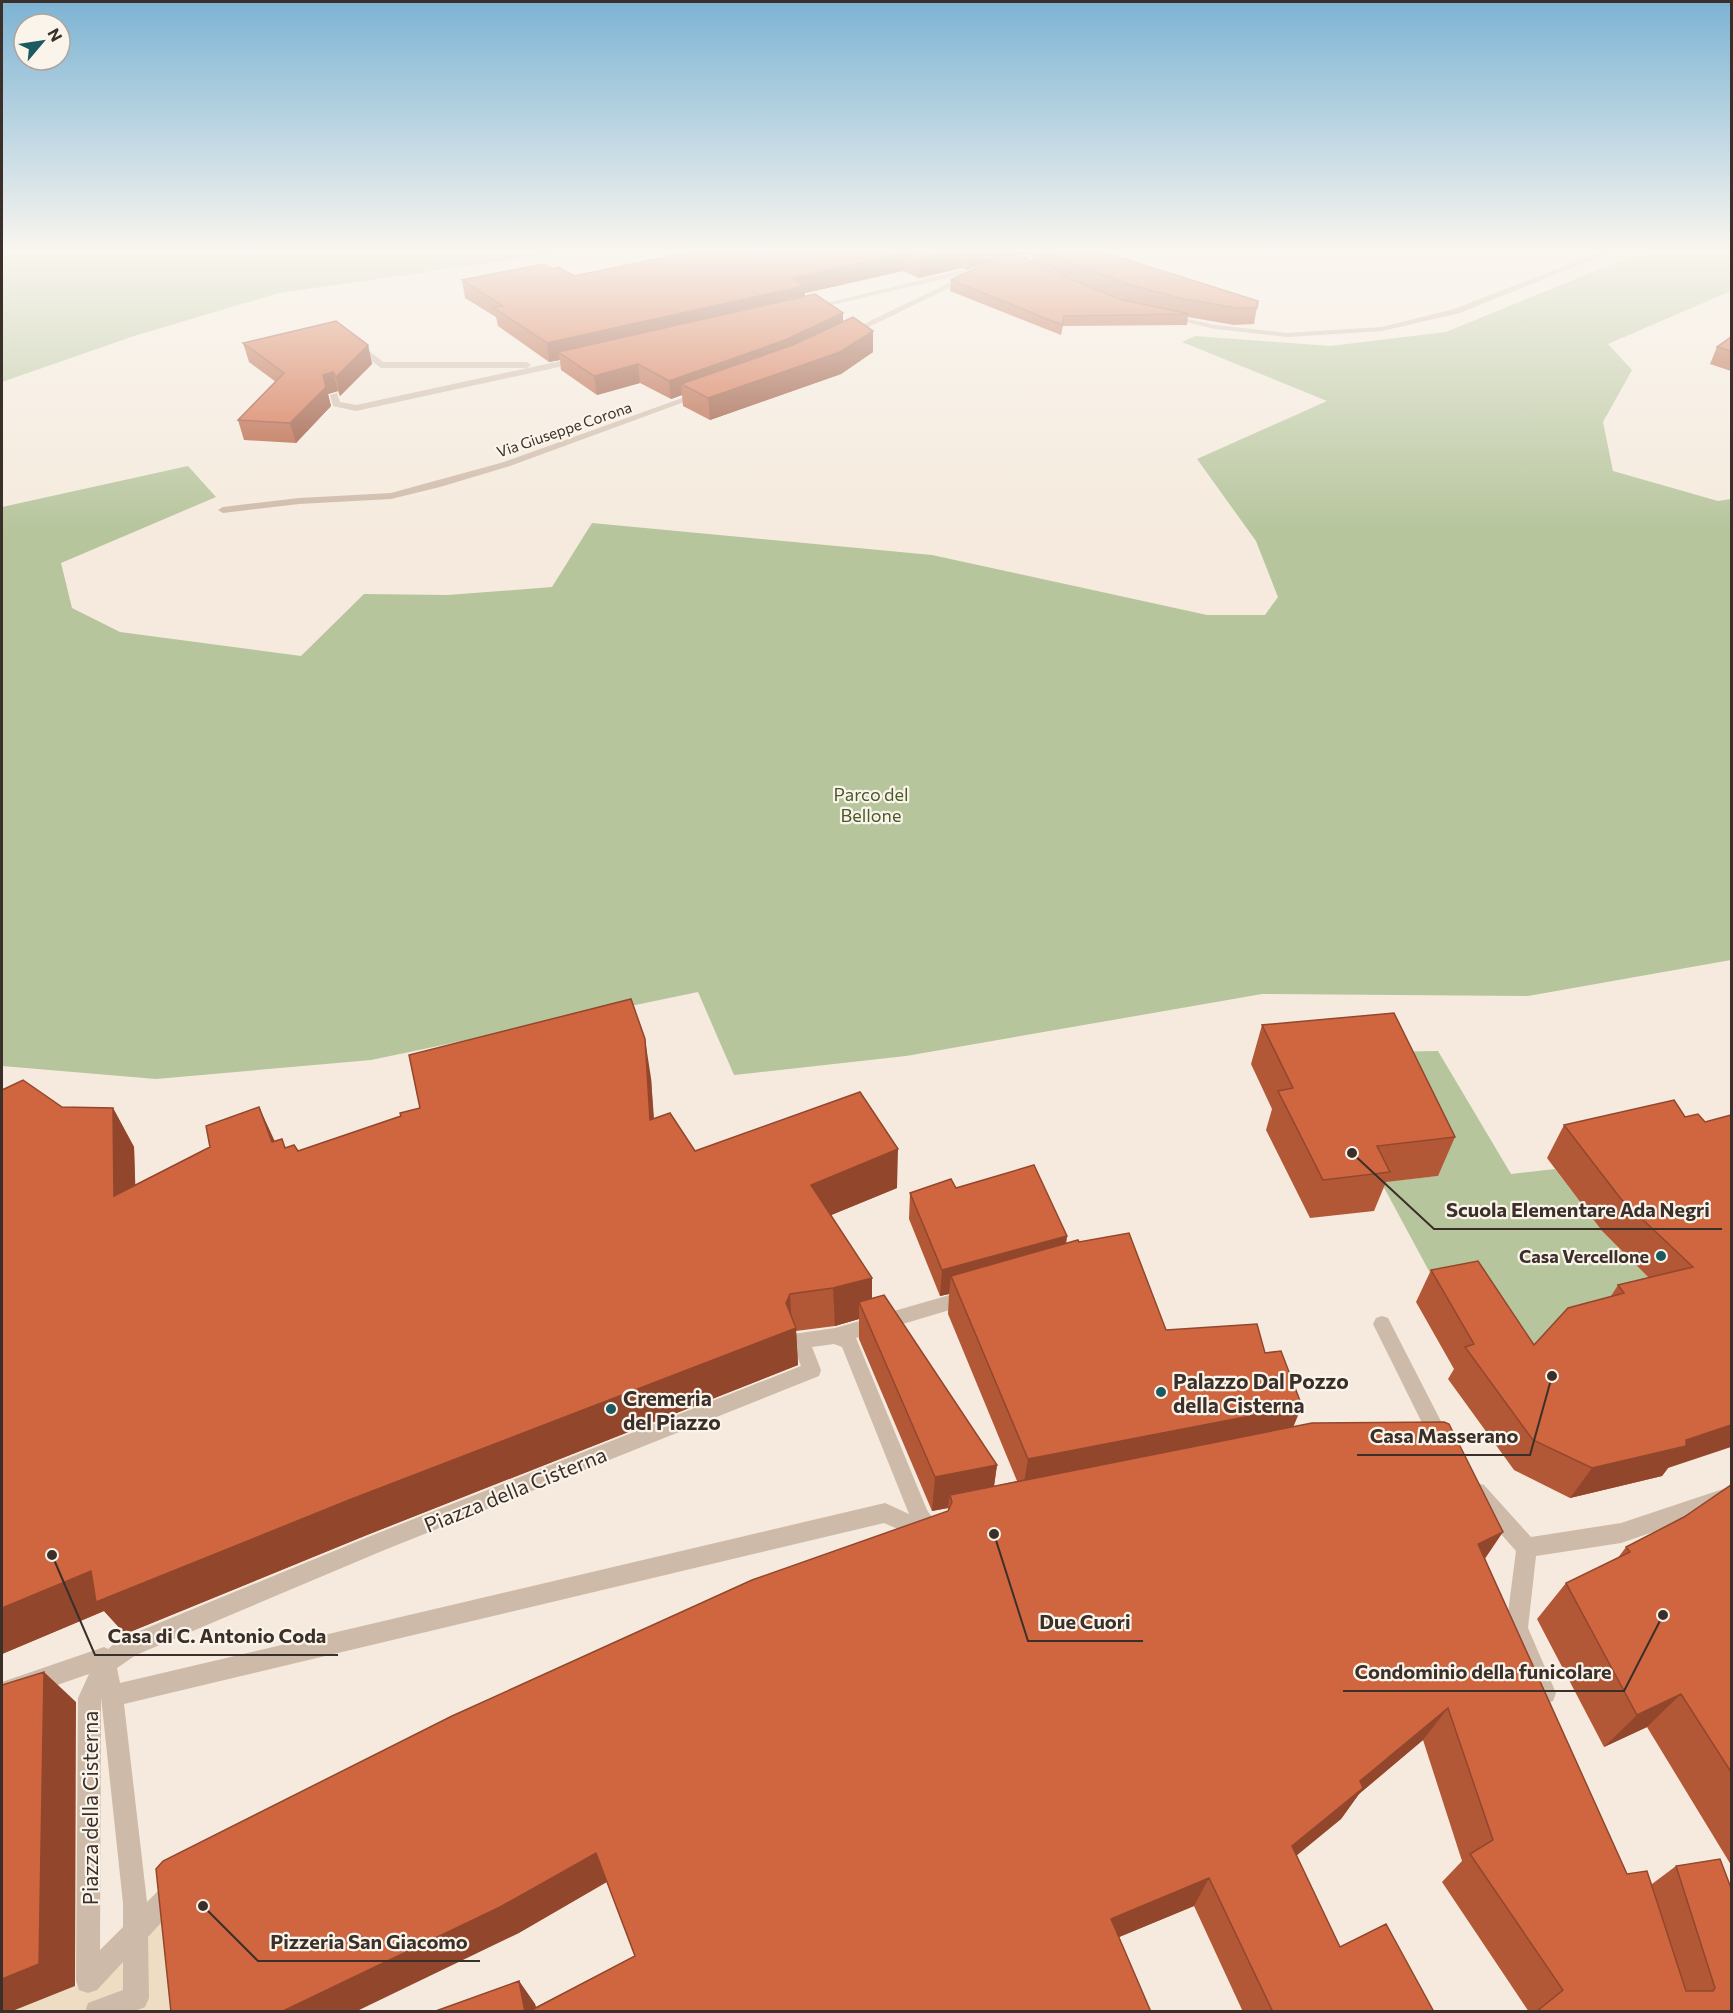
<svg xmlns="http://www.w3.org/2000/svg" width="1733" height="2013" viewBox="0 0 1733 2013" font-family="Commissioner,sans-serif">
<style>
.green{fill:#b6c59c}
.plaza{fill:#eedcc3}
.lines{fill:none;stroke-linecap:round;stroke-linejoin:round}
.street{fill:#cebaa8;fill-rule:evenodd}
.wall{fill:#b35837;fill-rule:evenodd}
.shaded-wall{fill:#92472d}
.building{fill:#d06640;stroke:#92472d;stroke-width:1.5}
.poi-dot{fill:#1a5a60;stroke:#fbf4ea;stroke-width:2}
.labels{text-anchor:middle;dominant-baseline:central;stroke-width:4.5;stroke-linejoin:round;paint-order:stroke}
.far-street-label{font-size:15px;fill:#3a2f29;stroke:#fbf4ea}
.park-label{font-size:18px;fill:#485b2a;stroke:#fbf4ea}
.poi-label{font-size:18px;font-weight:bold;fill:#3a2f29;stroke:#fbf4ea;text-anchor:end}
.near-poi-label{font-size:21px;font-weight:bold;fill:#3a2f29;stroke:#fbf4ea;text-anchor:start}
.near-street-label{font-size:21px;fill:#3a2f29;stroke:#fbf4ea}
.leader{fill:none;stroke:#3a2f29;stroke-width:2}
.callout-dot{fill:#3a2f29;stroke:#fbf4ea;stroke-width:2}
.callout-label{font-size:20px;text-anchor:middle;font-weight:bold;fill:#3a2f29;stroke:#fbf4ea;stroke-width:4.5;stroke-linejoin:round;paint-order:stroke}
</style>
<rect width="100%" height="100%" fill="#f5eadd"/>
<path class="green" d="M2,252H565L279,293L134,336L2,382Z
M1663,252H1731V291L1608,344L1632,370L1603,422L1613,471L1718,501L1731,499V960L1528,996L1262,994L906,1056L734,1075L698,992L371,1060L156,1079L2,1066V507L188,466L216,497L61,563L72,608L120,632L301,656L364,594L448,595L552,587L592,523L932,555L1207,615H1265L1278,597L1256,541L1197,459L1327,401L1182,342L1195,336L1330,346L1446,332L1617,262Z
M1438,1051L1511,1174L1555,1169L1602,1231L1652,1281L1607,1331L1503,1357L1443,1297L1381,1182L1438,1176L1380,1052Z"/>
<path class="plaza" d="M186,1879L194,2011L10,2012L88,1981Z"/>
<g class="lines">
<path class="street" d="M1042,252H1054L1006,264L1002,262Z
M1601,252H1611L1460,313L1382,331L1287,337L1215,329L1165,317L1169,315L1215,325L1287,333L1382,327L1454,309Z
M962,270H965V274L810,310L806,308Z
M965,275L972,277L852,335L845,333Z
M352,342H358L383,362H527L531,365L527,368H381L352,346Z
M579,357L582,358V362L356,411L333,406L330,395L337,393L340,402L356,405Z
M699,392L706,394L510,466L440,487L391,499L299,504L223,513L218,510L223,507L299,498L391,493L504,462Z
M967,1290L973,1293L976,1298L973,1303L856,1338L927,1510L947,1539L944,1546L756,1614L469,1746L194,1887L148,1937L149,1998L145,2007L133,2012H85L88,2003L123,1990V1962L97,1990L88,1993L79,1990L76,1981L78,1698L89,1674L2,1704V1682L104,1647L108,1649L120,1639L368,1537L801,1366L791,1340L793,1334L835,1328ZM834,1344L842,1347L909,1514L885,1503L120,1683L117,1668L136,1655L382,1551L819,1376L821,1370L812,1347ZM884,1523L916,1537L745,1598L453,1730L178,1871L147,1902L124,1704ZM101,1697L123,1903V1927L100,1950Z
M1382,1316L1388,1318L1447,1433L1450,1439L1447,1445L1440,1448L1433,1445L1373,1324L1376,1318Z
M1477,1483L1484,1485L1531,1537L1621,1523L1732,1486V1505L1621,1543L1536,1556L1528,1628L1556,1693L1553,1701L1545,1704L1537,1701L1506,1628L1516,1551L1470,1499L1467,1492L1470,1485Z"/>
</g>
<path class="wall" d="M685,252H1103L1258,301L1254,324L1234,325L1188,317L1187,325L1063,326L1061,335L950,291L951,280L991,261L983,263L967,270L962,268L919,278L903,271L805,293V296L843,321L873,352L841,374L710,420L683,406L682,395L671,399L640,383L597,395L561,370L560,360L549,362L498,326L496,317L465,298L462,280L553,269L574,276L685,253ZM1033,253L1032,261L1075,281L1050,271L1020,255ZM1086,285L1120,298L1128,301L1123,300Z
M1731,337V371L1710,364L1717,347Z
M243,343L368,345L372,364L340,396L338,391L328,394L331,406L296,443L244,440L238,420L276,382L249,362Z
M1262,1025L1455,1137L1438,1176L1386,1182L1374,1211L1310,1218L1266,1130L1272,1109L1251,1064Z
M651,1078L654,1118L695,1151L897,1188L831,1215L872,1298L997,1465L994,1486L1017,1481L948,1314L949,1294L940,1296L909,1219L910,1193L956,1188L1067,1236L1066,1244L1079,1242L1166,1330L1265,1353L1293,1427L1485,1559L1627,1874L1652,1884L1676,1866L1731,2012H1529L1442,1882L1462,1861L1423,1740L1359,1794L1341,1819L1296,1855L1340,1947L1434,2012H1243L1194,1906L1119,1937L1151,2012H433L519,1981L535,2004L536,2007L635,1956L607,1882L517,1934L948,1511V1508L932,1511L859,1339V1319L835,1326L796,1331L798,1365L367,1535L125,1634L104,1611L2,1654V1090L62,1107L113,1108L134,1147L135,1185L210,1147L259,1107L274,1141L286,1147L298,1151Z
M1731,1115L1668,1468L1662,1476L1570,1498L1514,1470L1448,1379L1454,1369L1416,1302L1431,1270L1534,1345L1611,1296L1618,1285L1649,1278L1602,1231L1547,1158L1564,1125L1685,1117L1705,1122Z
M1731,1485V1865L1647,1727L1604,1747L1537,1619L1566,1583L1617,1559L1626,1547L1684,1517Z"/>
<path class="shaded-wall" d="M958,252H962V268L919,278V260Z
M971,252H1033V253L983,263L967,270L968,253Z
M903,254V271L805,293V304L558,352L560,360L549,362L547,343L792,278Z
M843,313V330L681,384L682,395L671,399L669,381Z
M873,331V352L841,374L710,420L708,398Z
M368,345L372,364L340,396L336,377Z
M638,364L640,383L597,395L594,376Z
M333,372L338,391L328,394L331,406L296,443L290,423L323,375Z
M645,1039L651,1078L656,1159L650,1120Z
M259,1107L277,1146L272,1142Z
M113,1108L134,1147L137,1234L114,1196Z
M898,1149L897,1188L812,1223L811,1185Z
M1067,1236L1063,1262L951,1276L949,1294L940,1296L942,1270Z
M872,1278V1315L859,1302V1319L835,1326L833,1288Z
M790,1294L792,1329L796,1328L798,1365L367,1535L125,1634L104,1611L2,1654V1608L91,1571L786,1303Z
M1302,1406L1287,1442L1022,1494L1028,1459Z
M1731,1425V1447L1668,1468L1662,1476L1570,1498L1592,1468L1686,1440Z
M997,1465L992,1500L950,1495L948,1508L932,1511L935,1477Z
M1503,1532L1478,1569V1544Z
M44,1672L76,1702L75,1986L10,2012H2V1979Z
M1681,1694L1647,1727L1604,1747L1637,1715Z
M1448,1708L1423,1740L1359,1794L1341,1819L1273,1875L1292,1846L1360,1781Z
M596,1853L608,1881L517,1934L355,2012H281Z
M1209,1878L1194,1906L1100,1945L1111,1919Z
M519,1981L535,2004L537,2012H525Z"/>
<path class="building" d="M690,252H958L919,260L903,254L792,278L804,286L547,343L494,308L503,306L462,280L544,264L553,269L558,267L574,276Z
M1047,252H1103L1258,301L1257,308H1237L1184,299L1131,285L1079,266Z
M1018,254L1050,271L1123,300L1189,314L1064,316L1062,325L951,280L995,259Z
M815,294L843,313L785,340L669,381L638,364L594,376L558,352Z
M853,317L873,331L840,352L708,398L681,384L793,345Z
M336,321L368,345L336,377L333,372L323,375L326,387L290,423L238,420L284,373L243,343Z
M1731,337V351L1717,347Z
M631,999L645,1039L650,1120L670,1113L695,1151L860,1092L898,1149L811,1185L872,1278L833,1288L790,1294L786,1303L796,1328L349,1500L96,1602L91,1571L2,1608V1090L23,1080L62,1107L113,1108L114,1196L210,1147L206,1126L259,1107L272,1142L282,1139L285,1148L294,1145L298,1151L401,1116L400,1113L420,1108L409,1055Z
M1394,1013L1455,1137L1377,1146L1390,1172L1323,1180L1278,1091L1293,1088L1262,1025Z
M1674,1100L1685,1117L1698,1114L1705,1122L1731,1115V1425L1686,1440V1446L1592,1468L1533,1440L1465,1347L1474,1344L1431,1270L1478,1261L1534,1345L1568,1308L1624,1293L1618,1285L1693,1267L1621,1199L1564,1125Z
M1034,1165L1067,1236L942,1270L910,1193L951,1179L956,1188Z
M1129,1233L1166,1330L1257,1324L1265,1353L1281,1351L1302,1406L1028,1459L951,1276L1078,1240L1079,1242Z
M884,1295L997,1465L935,1477L859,1302Z
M1444,1422L1449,1424L1503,1532L1478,1544L1627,1874L1647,1871L1686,1991H1713L1715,1988L1676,1866L1720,1859L1731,1888V2012H1536L1563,1990L1470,1854L1493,1840L1448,1708L1360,1781L1363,1788L1292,1846L1340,1947L1386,1924L1434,2012H1273L1209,1878L1111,1919L1151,2012H528L635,1956L596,1853L500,1907L281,2012H171L156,1869L163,1861L452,1716L752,1580L948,1511L952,1502L950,1495L1312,1423Z
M1731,1485V1772L1681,1694L1637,1715L1566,1583L1630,1552L1626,1547L1684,1517Z
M44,1672L39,1964L2,1979V1685Z
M519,1981L525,2012H433Z"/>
<linearGradient id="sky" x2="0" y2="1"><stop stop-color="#7cb3d3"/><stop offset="0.47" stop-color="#faf6f0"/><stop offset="1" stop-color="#faf6f0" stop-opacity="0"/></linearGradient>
<rect width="1733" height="533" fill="url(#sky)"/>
<g class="poi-dot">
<circle cx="1661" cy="1256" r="6"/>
<circle cx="1161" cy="1392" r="6"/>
<circle cx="611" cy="1409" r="6"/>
</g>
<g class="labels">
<g class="far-street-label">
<text transform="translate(564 429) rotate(-19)">Via Giuseppe Corona</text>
</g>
<g class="park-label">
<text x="871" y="794">Parco del<tspan x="871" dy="21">Bellone</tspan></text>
</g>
<g class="poi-label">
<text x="1649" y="1256">Casa Vercellone</text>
</g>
<g class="near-poi-label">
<text x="1173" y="1380">Palazzo Dal Pozzo<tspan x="1173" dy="24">della Cisterna</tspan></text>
<text x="623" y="1397">Cremeria<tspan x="623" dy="24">del Piazzo</tspan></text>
</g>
<g class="near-street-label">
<text transform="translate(515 1489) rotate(-22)">Piazza della Cisterna</text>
<text transform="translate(89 1808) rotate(-90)">Piazza della Cisterna</text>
</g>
</g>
<path class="leader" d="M1352 1153L1434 1229H1722M1552 1376L1530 1455H1357M994 1534L1028 1641H1143M52 1555L95 1655H338M1663 1615L1624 1691H1343M203 1906L258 1961H480"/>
<g class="callout-dot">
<circle cx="1352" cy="1153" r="6"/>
<circle cx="1552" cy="1376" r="6"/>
<circle cx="994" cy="1534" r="6"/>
<circle cx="52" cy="1555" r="6"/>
<circle cx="1663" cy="1615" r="6"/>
<circle cx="203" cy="1906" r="6"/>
</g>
<g class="callout-label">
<text x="1578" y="1217">Scuola Elementare Ada Negri</text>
<text x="1444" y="1443">Casa Masserano</text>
<text x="1085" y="1629">Due Cuori</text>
<text x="217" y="1643">Casa di C. Antonio Coda</text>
<text x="1483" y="1679">Condominio della funicolare</text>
<text x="369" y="1949">Pizzeria San Giacomo</text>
</g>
<rect width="1733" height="2013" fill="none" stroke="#3a2f29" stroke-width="6"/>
<g transform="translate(42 42) rotate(61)"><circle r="28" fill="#fbf4ea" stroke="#aea59d" stroke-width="1.5"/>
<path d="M0-4.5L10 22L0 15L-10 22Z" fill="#1a5a60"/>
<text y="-9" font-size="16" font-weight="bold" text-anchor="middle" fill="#3a2f29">N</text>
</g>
</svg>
